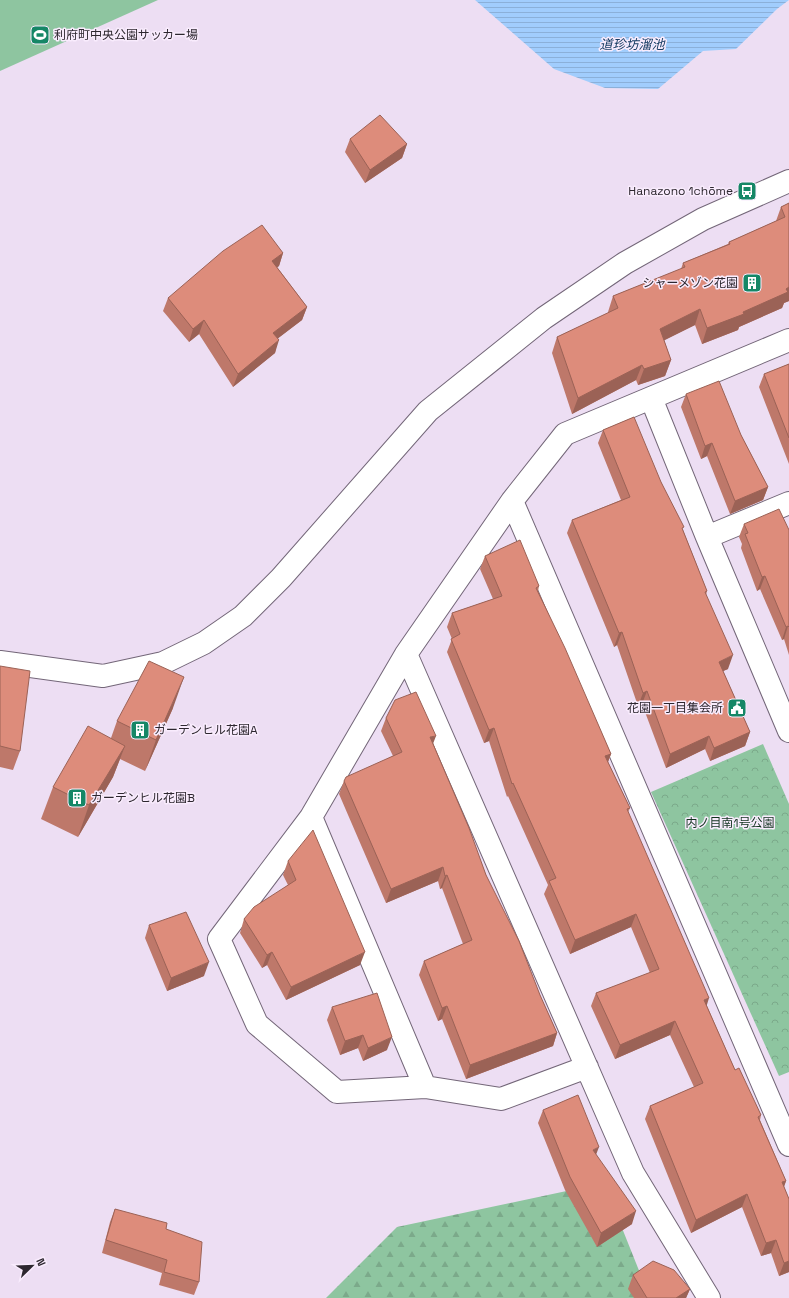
<svg xmlns="http://www.w3.org/2000/svg" width="789" height="1298" viewBox="0 0 789 1298" font-family="'Space Grotesk','Noto Sans JP',sans-serif">
<style>
.forest{fill:url(#forest-firs)}
.park{fill:url(#park-crowns)}
.pitch{fill:#8ec5a0}
.water{fill:url(#water-rules)}
.lines{fill:none;stroke-linecap:round;stroke-linejoin:round}
.minor-casing{stroke:#736678;stroke-width:24}
.minor{stroke:#fff;stroke-width:22}
.wall{fill:#be786a}
.shaded-wall{fill:#9b6256}
.building{fill:#dd8c7b;stroke:#9b6256}
.labels{text-anchor:middle;dominant-baseline:central;stroke-width:3;stroke-linejoin:round;paint-order:stroke}
.poi-label{font-size:12px;fill:#2d272f;stroke:#f9ecfd;text-anchor:start}
.park-label{font-size:12px;fill:#10311d;stroke:#f9ecfd}
.water-label{font-size:13px;font-style:italic;fill:#173d64;stroke:#f9ecfd}
</style>
<defs>
<pattern id="forest-firs" width="22" height="20" patternUnits="userSpaceOnUse"><rect width="22" height="20" fill="#8ec5a0"/><path d="M5 1l3.5 6h-7zM16 11l3.5 6h-7z" fill="#7ba98a"/></pattern>
<pattern id="park-crowns" width="20" height="18" patternUnits="userSpaceOnUse"><rect width="20" height="18" fill="#8ec5a0"/><path d="M2 6a3 3 0 1 1 6 0M12 15a3 3 0 1 1 6 0" fill="none" stroke="#7ba98a"/></pattern>
<pattern id="water-rules" width="6" height="5" patternUnits="userSpaceOnUse"><rect width="6" height="5" fill="#a1cdfd"/><path d="M0 2.5h6" fill="none" stroke="#8bb0d9"/></pattern>
</defs>
<rect width="100%" height="100%" fill="#eddef3"/>
<path class="forest" d="M604,1183L650,1298H326L397,1227Z"/>
<path class="park" d="M763,744L789,804V1072L779,1076L651,792Z"/>
<path class="pitch" d="M0,0H158L0,71Z"/>
<path class="water" d="M475,0H789L777,9L736,49L703,51L658,89L605,88L554,69Z"/>
<g class="lines">
<defs>
<path id="minor" d="M651,398L707,537L789,731
M512,501L789,1145
M707,537L789,503
M406,654L633,1173L709,1298
M0,662L103,676L163,663L204,643L243,616L281,578L428,411L544,318L625,263L703,219L789,181
M311,817L425,1087
M587,1067L501,1099L425,1087L337,1092L257,1024L219,939L311,817L406,654L512,501L565,434L789,340"/>
</defs>
<use href="#minor" class="minor-casing"/>
<use href="#minor" class="minor"/>
</g>
<path class="wall" d="M350,139L407,144L402,158L365,183L345,152Z
M789,203V301L784,303L782,308L739,327L738,330L702,344L695,325L664,340L671,360L665,376L638,385L636,380L572,414L552,353L557,337L608,313V312L613,296L681,269L683,263L728,244L729,242L776,221L781,207Z
M283,253L279,266L277,267L307,307L302,320L278,338L275,353L233,387L199,334L189,342L163,311L168,298Z
M789,364V464L759,387L764,374Z
M686,394L741,435L768,487L763,500L730,514L707,456L701,459L681,407Z
M603,430L661,482L683,530L707,591L706,595L728,669L723,671L750,732L745,746L710,761L705,749L666,768L642,704L638,706L617,645L614,647L567,533L572,520L621,500L598,443Z
M744,524L789,530V655L784,639L782,640L760,589L757,591L741,548L742,544L739,537Z
M485,556L539,586L538,591L611,754L608,762L630,808L628,812L707,1006L735,1070L761,1115L760,1120L786,1181L784,1187L789,1199V1272L779,1276L771,1253L761,1256L742,1207L691,1233L645,1119L650,1106L694,1087L670,1035L615,1059L591,1006L596,993L650,973L631,927L570,954L544,894L548,885L508,796L507,797L489,741L484,743L447,652L452,639L447,627L452,613L493,599L480,569Z
M0,666L20,751L13,770L0,767Z
M173,708L145,771L120,759L113,777L78,837L41,819L53,787L111,738L117,721Z
M386,718L433,743L486,875L557,1033L553,1046L466,1079L442,1019L438,1021L419,975L424,961L463,944L442,888L440,889L438,881L386,903L339,794L344,781L393,756L381,731Z
M288,861L360,965L286,1000L267,965L262,968L240,933L244,919L288,885L283,875Z
M149,925L204,976L167,991L145,938Z
M332,1007L387,1050L363,1061L358,1048L340,1055L327,1020Z
M543,1110L596,1155L632,1224L597,1247L565,1190L538,1123Z
M115,1209L166,1229L199,1282L194,1295L159,1285L162,1273L102,1253L110,1222Z
M633,1275L690,1289L686,1298H634L628,1289Z"/>
<path class="shaded-wall" d="M407,144L402,158L365,183L370,170Z
M283,253L279,266L268,274L272,261Z
M789,287V301L784,303L782,308L739,327L738,330L702,344L707,328L743,312Z
M307,307L302,320L268,346L273,333Z
M700,309L695,325L655,345L660,329Z
M204,320L199,334L189,342L193,329Z
M279,340L275,353L233,387L238,374Z
M671,360L665,376L638,385L644,369Z
M642,365L636,380L572,414L578,398Z
M712,443L707,456L701,459L705,446Z
M768,487L763,500L730,514L735,501Z
M765,576L760,589L757,591L762,577Z
M788,626L784,639L782,640L786,627Z
M622,632L617,645L614,647L619,633Z
M733,655L728,669L714,675L719,662Z
M184,677L173,708L145,771L156,740Z
M647,691L642,704L638,706L643,693Z
M494,728L489,741L484,743L489,730Z
M750,732L745,746L710,761L714,748Z
M436,736L431,749L430,737Z
M709,736L705,749L666,768L670,754Z
M125,746L113,777L78,837L89,805Z
M611,754L606,767L605,756Z
M443,867L438,881L386,903L391,889Z
M447,875L442,888L440,889L445,876Z
M636,914L631,927L570,954L575,940Z
M272,952L267,965L262,968L267,955Z
M365,952L360,965L286,1000L291,987Z
M209,962L204,976L167,991L171,978Z
M709,998L705,1011L704,1000Z
M447,1006L442,1019L438,1021L442,1008Z
M675,1021L670,1035L615,1059L620,1045Z
M557,1033L553,1046L466,1079L470,1065Z
M363,1035L358,1048L340,1055L345,1041Z
M392,1037L387,1050L363,1061L368,1048Z
M599,1147L594,1160L593,1150Z
M786,1181L781,1194L782,1182Z
M747,1194L742,1207L691,1233L696,1220Z
M636,1211L632,1224L597,1247L601,1233Z
M776,1240L771,1253L761,1256L766,1243Z
M789,1261V1272L779,1276L784,1263Z
M690,1289L686,1298H676Z"/>
<path class="building" d="M380,115L407,144L370,170L350,139Z
M789,203V287L786,289L788,292L743,312L744,314L707,328L700,309L660,329L671,360L644,369L642,365L578,398L557,337L618,308L613,296L685,267L683,263L730,244L729,242L785,217L781,207Z
M262,225L283,253L272,261L307,307L273,333L279,340L238,374L204,320L193,329L168,298L223,251Z
M789,364V438L764,374Z
M719,381L741,435L768,487L735,501L712,443L705,446L686,394Z
M634,417L661,482L684,527L682,528L707,591L705,592L733,655L719,662L750,732L714,748L709,736L670,754L647,691L643,693L622,632L619,633L572,520L630,497L603,430Z
M779,509L789,530V627L788,626L786,627L765,576L762,577L745,534L748,533L744,524Z
M520,540L539,586L536,588L565,648L611,754L605,756L630,808L627,809L709,998L704,1000L735,1070L739,1068L761,1115L758,1117L786,1181L782,1182L789,1199V1261L784,1263L776,1240L766,1243L747,1194L696,1220L650,1106L703,1083L675,1021L620,1045L596,993L659,969L636,914L575,940L549,881L556,878L513,783L512,784L494,728L489,730L451,639L460,634L452,613L502,596L485,556Z
M149,661L184,677L156,740L117,721Z
M0,666L30,671L20,751L0,746Z
M416,692L436,736L430,737L469,828L486,875L519,941L540,995L557,1033L470,1065L447,1006L442,1008L424,961L472,940L447,875L445,876L443,867L391,889L344,781L346,777L402,752L386,718L395,700Z
M88,726L125,746L89,805L53,787Z
M313,830L365,952L291,987L272,952L267,955L244,919L254,907L296,880L288,861Z
M186,912L209,962L171,978L149,925Z
M377,993L392,1037L368,1048L363,1035L345,1041L332,1007Z
M578,1095L599,1147L593,1150L636,1211L601,1233L570,1177L543,1110Z
M115,1209L167,1223L166,1229L202,1242L199,1282L164,1272L167,1260L106,1240Z
M653,1261L674,1270L690,1289L676,1298H647L633,1275Z"/>
<defs>
<symbol id="stadium-square" viewBox="-11 -11 22 22"><rect x="-9" y="-9" width="18" height="18" rx="4" fill="#158766" stroke="#f9ecfd"/><path d="M0-5a6.5 5 0 1 0 0 10a6.5 5 0 1 0 0-10ZM-3.5-1.8h7v3.6h-7Z" fill="#fff"/></symbol>
<symbol id="bus-square" viewBox="-11 -11 22 22"><rect x="-9" y="-9" width="18" height="18" rx="4" fill="#158766" stroke="#f9ecfd"/><path d="M-5-6H5V4H4V6H2V4H-2V6H-4V4H-5ZM-3.5-4V0h7V-4ZM-3.5 1.2v1.5H-2V1.2ZM2 1.2v1.5H3.5V1.2Z" fill="#fff"/></symbol>
<symbol id="building-square" viewBox="-11 -11 22 22"><rect x="-9" y="-9" width="18" height="18" rx="4" fill="#158766" stroke="#f9ecfd"/><path d="M-4-6H4V6H1V3H-1V6H-4ZM-2.5-4.3h1.7v1.8h-1.7ZM.8-4.3h1.7v1.8H.8ZM-2.5-1h1.7V.8h-1.7ZM.8-1h1.7V.8H.8Z" fill="#fff"/></symbol>
<symbol id="civic-square" viewBox="-11 -11 22 22"><rect x="-9" y="-9" width="18" height="18" rx="4" fill="#158766" stroke="#f9ecfd"/><path d="M-.6-6.5H3V-4.5H.6V-3L4-1V1h2V6H-6V1h2V-1L-.6-3ZM-1.2 2.5V6h2.4V2.5Z" fill="#fff"/></symbol>
</defs>
<g fill-rule="evenodd">
<use href="#stadium-square" x="29" y="24" width="22" height="22"/>
<use href="#bus-square" x="736" y="180" width="22" height="22"/>
<use href="#building-square" x="741" y="272" width="22" height="22"/>
<use href="#civic-square" x="726" y="697" width="22" height="22"/>
<use href="#building-square" x="129" y="719" width="22" height="22"/>
<use href="#building-square" x="66" y="787" width="22" height="22"/>
</g>
<g class="labels">
<g class="poi-label">
<text x="54" y="35">利府町中央公園サッカー場</text>
<text x="733" y="191" text-anchor="end">Hanazono 1chōme</text>
<text x="738" y="283" text-anchor="end">シャーメゾン花園</text>
<text x="723" y="708" text-anchor="end">花園一丁目集会所</text>
<text x="154" y="730">ガーデンヒル花園A</text>
<text x="91" y="798">ガーデンヒル花園B</text>
</g>
<g class="park-label">
<text x="730" y="823">内ノ目南1号公園</text>
</g>
<g class="water-label">
<text x="632" y="44">道珍坊溜池</text>
</g>
</g>
<g transform="translate(32 1266) rotate(67)" stroke="#f9ecfd" stroke-width="3" paint-order="stroke">
<path d="M0-3L7 15L0 10L-7 15Z" fill="#2d272f"/>
<text y="-6" font-size="11" font-weight="bold" text-anchor="middle" fill="#2d272f">N</text>
</g>
</svg>
